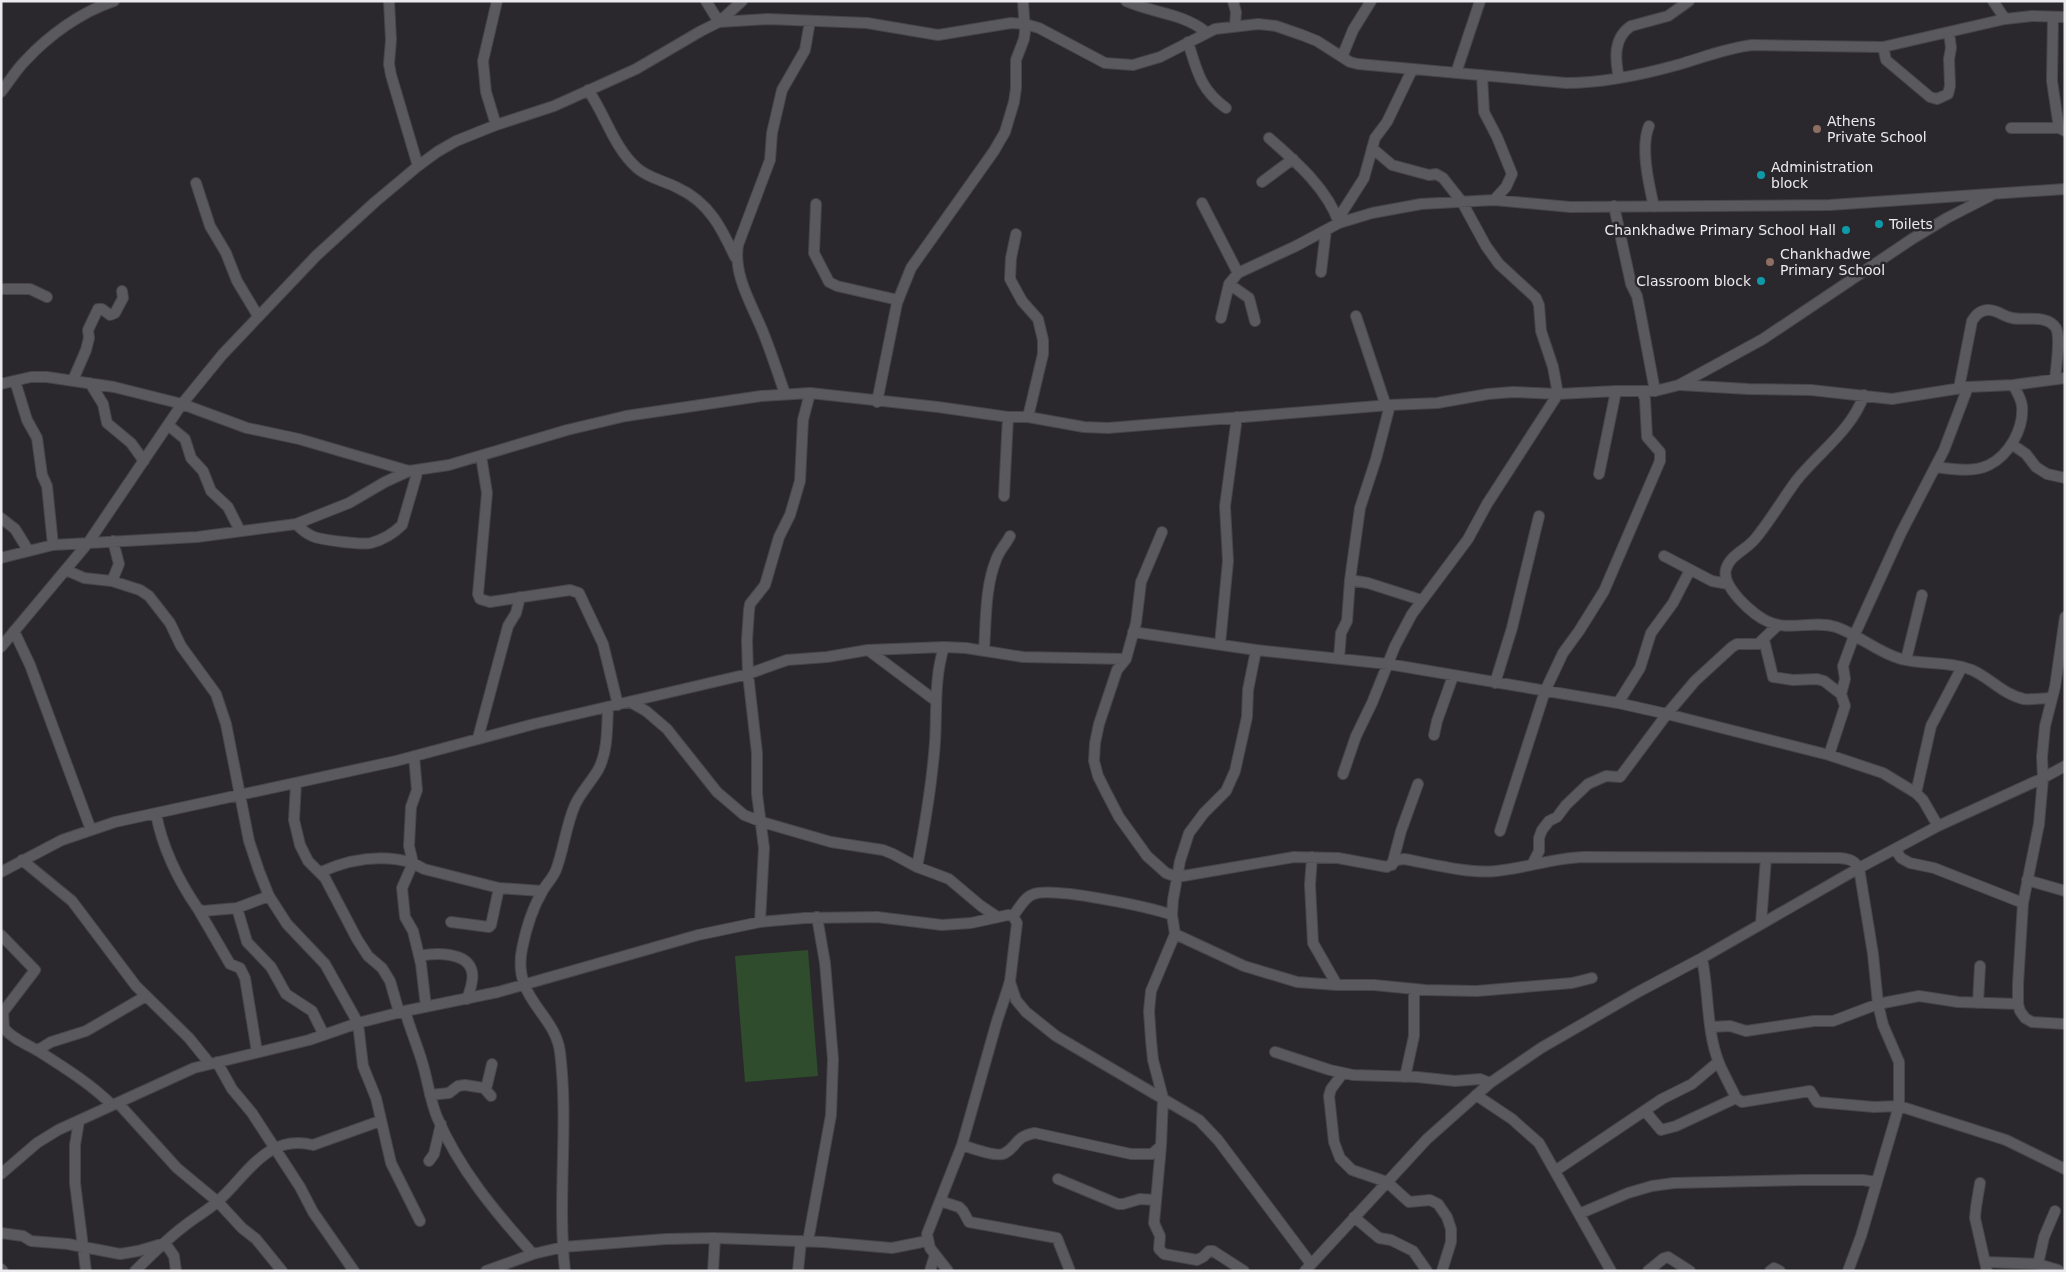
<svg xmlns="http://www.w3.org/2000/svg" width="2066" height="1272" viewBox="0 0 2066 1272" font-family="'DejaVu Sans',sans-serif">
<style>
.green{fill:#2f4c2d}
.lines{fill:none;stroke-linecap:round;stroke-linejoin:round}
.minor-casing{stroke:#464549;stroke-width:12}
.minor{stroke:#5a595e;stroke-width:10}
.education-dot{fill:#8d6e63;stroke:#2a282d;stroke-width:2}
.culture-dot{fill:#0f9aa8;stroke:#2a282d;stroke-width:2}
.labels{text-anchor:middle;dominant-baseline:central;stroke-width:5;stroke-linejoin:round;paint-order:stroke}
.poi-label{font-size:14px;fill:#ebeaed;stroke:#2a282d;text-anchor:start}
</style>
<rect width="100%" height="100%" fill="#2a282d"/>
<path class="green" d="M808,950L818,1076L745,1082L735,956Z"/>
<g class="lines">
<defs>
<path id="minor" d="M389,1L391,40L389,64L391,75L418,166
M706,1L719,22L742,1
M1126,1C1152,13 1183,13 1206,32
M1233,1L1236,12L1235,26
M1993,1L2005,19
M2053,17L2052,81L2059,128
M1188,42C1197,71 1200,89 1226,108
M1883,47L1886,60L1930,97L1937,99L1948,94L1950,86L1949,59L1951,48L1949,32
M1342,57L1353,30L1371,1
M1456,73L1480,1
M1482,75L1484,112L1497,137L1512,174L1506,187L1494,200
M1619,78C1615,59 1613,38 1631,26L1668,16L1689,1
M588,90C605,114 614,148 637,168C648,178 665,181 678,188C709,202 722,229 735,257
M1,92C9,82 16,70 25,61C49,35 81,12 114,1
M496,125L486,92L483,61L497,1
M1649,126C1640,147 1649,185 1654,207
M2011,128H2059L2065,131
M1269,138C1296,162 1327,188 1339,223
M1262,182L1293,159
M196,183L210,226L226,253L237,281L258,316
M1202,203L1238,273L1229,284L1221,318
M816,204L814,253L829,282L837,286L898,300
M1614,206L1631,284L1637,296L1640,311L1655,391
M1339,223L1343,211L1364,178L1375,138L1387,122L1412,70
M1016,234L1011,258L1010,279L1022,301L1038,319L1043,340V354L1028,417
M1321,272L1326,230
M1238,273L1296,246L1339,223L1372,213L1421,204L1494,200L1570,207L1830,205L2065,189
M1229,284L1249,298L1255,321
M1,289H30L47,297
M1356,316L1386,406
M73,380L86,350L89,338L88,330L98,309H102L110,315L115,313L123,298L122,291
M15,381L27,420L37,438L42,475L47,486L53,545
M90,383L103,404L107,423L131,443L144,461
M1,384L31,377H47L114,387L182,404L247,428L299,439L409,471
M1680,385L1748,389L1811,390L1892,399L1968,387L2013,385L2065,378
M1959,388L1972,321C1976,315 1979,311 1987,310C1997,309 2002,316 2012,318C2026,321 2047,314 2056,328C2061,338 2056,367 2055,379
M785,394C778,373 771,352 763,332C752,305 733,275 738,245L770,160L772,133L782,90L805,50L810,21
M1864,395C1852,430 1818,453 1796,481C1782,500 1770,521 1755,539C1746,550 1730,555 1726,569C1721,587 1754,616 1769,622C1789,631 1814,620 1836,627C1859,635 1877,652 1901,659C1923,665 1949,661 1972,670C1990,678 2004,695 2024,699C2033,700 2042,698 2051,698
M877,402L897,303L911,268L994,151L1005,132L1014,102L1016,88V60L1024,39L1025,32L1023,1
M168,425L185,439L191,458L203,471L211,491L228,507L240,531
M2013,445L2026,454L2036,467L2047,474L2065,478
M481,456L487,493L478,594L480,599L490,602L570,590L579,593L603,644L618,705
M1935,467C1952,469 1973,473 1989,465C2009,455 2024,429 2022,406C2021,398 2017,392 2013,385
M1599,474L1616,391
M1004,496L1008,417
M1,518L15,529L28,550
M296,524C301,529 305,533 312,536C320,540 362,545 371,543C382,540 394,533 402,525L418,470
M1162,532L1141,582L1136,623L1126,659L1117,670L1099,724L1095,743L1094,761L1098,776L1106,792L1119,817L1147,856L1166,873L1177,877L1294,857L1338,858L1387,867L1397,860L1404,859C1431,864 1470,874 1496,871C1526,868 1553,858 1584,857L1840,858C1849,859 1854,860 1859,868L1873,954L1878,1004L1883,1025L1899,1062V1106L1861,1236L1848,1271
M1664,556L1712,581L1728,584
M1,558L53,545L197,537L296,524L349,503L385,482L409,471L449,465L567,430L626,416L761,396L810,393L938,407L1008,417H1028L1084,427L1108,428L1390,405L1437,403L1488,394L1513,392L1558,394L1616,391H1655L1679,385L1763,339L1912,239L1947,218L1992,195
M66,570L84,578L112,581L140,590L149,596L170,623L181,646L216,694L226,724L249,841L259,871L269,896L287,924L325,964L358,1023L363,1066L376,1098L391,1163L420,1221
M1350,580L1368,583L1421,600
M112,581L119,564L113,541
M2065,617L2055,687L2045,726L2042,757L2043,778L2039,824L2023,903L2018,984V1004L2020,1011L2025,1018L2032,1022L2065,1024
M14,631L30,665L91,830
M1133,632L1256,650L1388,664L1618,703L1667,714L1829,755L1883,773L1916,793L1923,800L1938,826
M1764,640L1773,677L1793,680L1817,679L1824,681L1841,694L1845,706L1829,755
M1220,644L1228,561L1225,506L1237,417
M1,647L88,543L182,404L222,355L316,256L375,202L418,166L437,152L456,141L496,125L554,106L636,69L701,31L719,22L768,19L867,23L938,35L1011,23L1025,24L1039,28L1105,63L1133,65L1160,57L1215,29L1258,24L1276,26L1302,35L1317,41L1350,62L1358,64L1566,83C1603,83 1641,75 1677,65C1702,58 1726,48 1752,45L1883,47L2005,19L2032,16L2065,17
M868,650L936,701
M984,651C986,622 985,587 996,560C999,551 1006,544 1010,536
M1339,658L1341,633L1347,621L1350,580L1360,508L1376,459L1390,405
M1906,660L1922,595
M1495,683L1512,628L1539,516
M1841,694L1845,679L1843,666L1854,636L1901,533L1944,450L1968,387
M630,702L646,711L667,729L717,792L744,815L762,822L831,842L883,850L893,854L917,867L949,879L981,906L996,916
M1618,703L1640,668L1651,633L1673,603L1690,570
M1434,735L1437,721L1453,676
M478,738L508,626L516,613L520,597
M414,756L417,790L411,807L409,846L413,863L424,869L499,888L542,891
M1343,774L1356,736L1372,703L1395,646L1412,614L1468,539L1487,504L1558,394L1553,367L1541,331L1539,305L1536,298L1499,264L1486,246L1462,202L1443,178L1436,174L1429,175L1392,165L1372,148
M296,783L294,820L300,845L308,861L325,878L357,939L368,956L382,968L390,981L399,1012
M1916,793L1931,726L1962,667
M156,814C163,850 178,880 198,909L203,911L237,908L269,896
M1500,831L1545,691L1563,653L1579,631L1604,591L1660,461V452L1647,437L1645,399L1642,391
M1895,849L1901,858L1910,863L1934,868L2023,903
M1312,857L1310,885L1313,943L1337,985
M22,860L72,901L136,986L189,1038L210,1064
M1533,863L1539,851V838L1542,830L1549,821L1557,817L1566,805L1588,784L1606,776L1620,777L1667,714L1695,681L1732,647L1737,644H1758L1777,626
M1392,865L1401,831L1418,784
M917,867C925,825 932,784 935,742C937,710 934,678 944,647
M1,872L62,840L115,822L396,761L534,724L748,674L787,660L827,657L868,650L944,647L966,648L1023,657L1126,659
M321,872C350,859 382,854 413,863L402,888L405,917L413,931L421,964L426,1007
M2027,880L2065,891
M237,908L247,942L271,967L286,994L312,1011L324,1035
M198,909L230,964L240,968L245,978L257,1052
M1013,916C1019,909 1024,897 1034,894C1054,887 1150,907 1172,915
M451,922L489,927L491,925L499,888
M760,922L764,848L757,794V753L748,674L747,640L749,610L750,604L765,585L779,537L790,515L800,481L803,420L810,393
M1761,923L1766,858
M1175,934L1244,966L1297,982L1337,985H1374L1425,990L1477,991L1572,983L1592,978
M1,935L35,970L3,1012L4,1028C12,1039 29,1045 40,1052C65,1068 91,1084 112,1105
M419,956C434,953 468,951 472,972C474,980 470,991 467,999
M1702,958C1709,992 1706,1030 1719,1063C1724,1075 1731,1087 1736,1098L1742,1102L1810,1091L1817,1102L1874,1107L1899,1106L2006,1140L2065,1169
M1010,982L1016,1000L1026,1012L1056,1036L1199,1120L1218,1140L1311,1264
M1978,1003L1980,966
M405,1011C410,1029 418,1047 423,1065C428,1082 430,1100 437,1117C459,1169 496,1213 533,1254
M1711,1027L1730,1026L1746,1031L1814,1021H1833L1878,1004L1919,996L1958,1002L2018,1004
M38,1050L51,1042L86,1031L146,996
M1275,1052L1330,1070L1353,1075L1417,1077L1455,1081L1480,1079L1490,1083
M217,1062L232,1089L252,1113L300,1187L313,1212L354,1271
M1343,1073L1331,1089L1329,1096L1334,1142L1340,1158L1352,1170L1387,1182L1409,1202L1430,1200L1438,1204L1447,1217L1451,1229V1242L1442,1271
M1405,1077L1414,1036V989
M484,1088L487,1085L492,1064
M430,1095L449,1093L458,1086L465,1085L484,1088L491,1096
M1476,1095L1512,1119L1539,1143L1611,1271
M118,1103L177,1168L218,1202L242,1228L256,1239L282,1271
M1645,1111L1661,1130L1676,1126L1736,1098
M79,1121L75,1145V1183L86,1271
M962,1145C971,1148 998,1158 1005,1153C1018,1146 1014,1137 1035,1133L1131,1154H1152L1161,1146L1163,1098L1153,1060L1151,1040L1149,1011L1151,991L1175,934L1172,915L1173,900L1180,861L1189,833L1204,813L1226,791L1235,771L1247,717L1248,690L1256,650
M1161,1146L1154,1223L1160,1236L1159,1249L1164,1254L1197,1260L1203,1257L1209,1251H1213L1244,1271
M429,1161L434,1154L441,1124
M1555,1171L1662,1099L1692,1084L1718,1062
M1,1174L37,1143L58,1130L194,1068L309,1040L358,1023L405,1011L498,992L698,935L760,922L805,918L877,917L942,925L971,923L1008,915L1013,916L1017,923L1010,981L1006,994L997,1021L962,1145L927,1234L930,1248L948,1271
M1058,1179L1118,1204H1123L1140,1199L1155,1200
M1980,1183L1976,1207L1975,1218L1987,1271
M940,1201L959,1207L963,1211L969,1222L1057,1238L1070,1271
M1579,1214L1628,1193L1652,1186L1674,1183L1803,1180H1863L1876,1182
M1354,1217L1379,1238L1391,1240L1413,1251L1427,1271
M1,1233L23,1236L31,1241L68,1244L120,1254L138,1251L165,1243L174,1256L176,1271
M808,1241L831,1115L833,1059L825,963L817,917
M1986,1262L2038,1264L2058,1270
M2038,1264L2044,1237L2055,1211
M1,1269L3,1271
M135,1271C150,1256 166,1240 183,1227C194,1218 207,1211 217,1202C246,1177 266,1133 313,1145L380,1121
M486,1271L533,1254L563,1247L666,1239L715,1238L823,1242L892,1248L927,1241
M565,1271C557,1198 569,1125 560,1052C555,1013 512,999 522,949C526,929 532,909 542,892C546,884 553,878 556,870C564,849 566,825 575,805C581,792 591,782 598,770C608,752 607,727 608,707
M713,1271L715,1238
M798,1271L801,1241
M930,1271L935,1255
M1305,1271L1427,1139L1490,1083L1541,1048L1638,992L1702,958L1859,868L1938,826L2043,778L2065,766
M1648,1271L1664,1258L1668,1257L1690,1271
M1770,1271L1774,1268L1780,1271"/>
</defs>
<use href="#minor" class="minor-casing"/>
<use href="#minor" class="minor"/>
</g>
<g class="education-dot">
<circle cx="1817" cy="129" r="5"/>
<circle cx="1770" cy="262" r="5"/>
</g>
<g class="culture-dot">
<circle cx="1761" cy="175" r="5"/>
<circle cx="1879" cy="224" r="5"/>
<circle cx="1846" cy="230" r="5"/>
<circle cx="1761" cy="281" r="5"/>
</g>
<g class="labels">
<g class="poi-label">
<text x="1827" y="121">Athens<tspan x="1827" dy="16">Private School</tspan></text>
<text x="1771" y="167">Administration<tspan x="1771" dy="16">block</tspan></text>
<text x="1889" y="224">Toilets</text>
<text x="1836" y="230" text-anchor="end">Chankhadwe Primary School Hall</text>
<text x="1780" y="254">Chankhadwe<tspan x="1780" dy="16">Primary School</tspan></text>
<text x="1751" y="281" text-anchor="end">Classroom block</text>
</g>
</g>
<rect width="2066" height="1272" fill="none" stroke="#ebeaed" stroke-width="5"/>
</svg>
